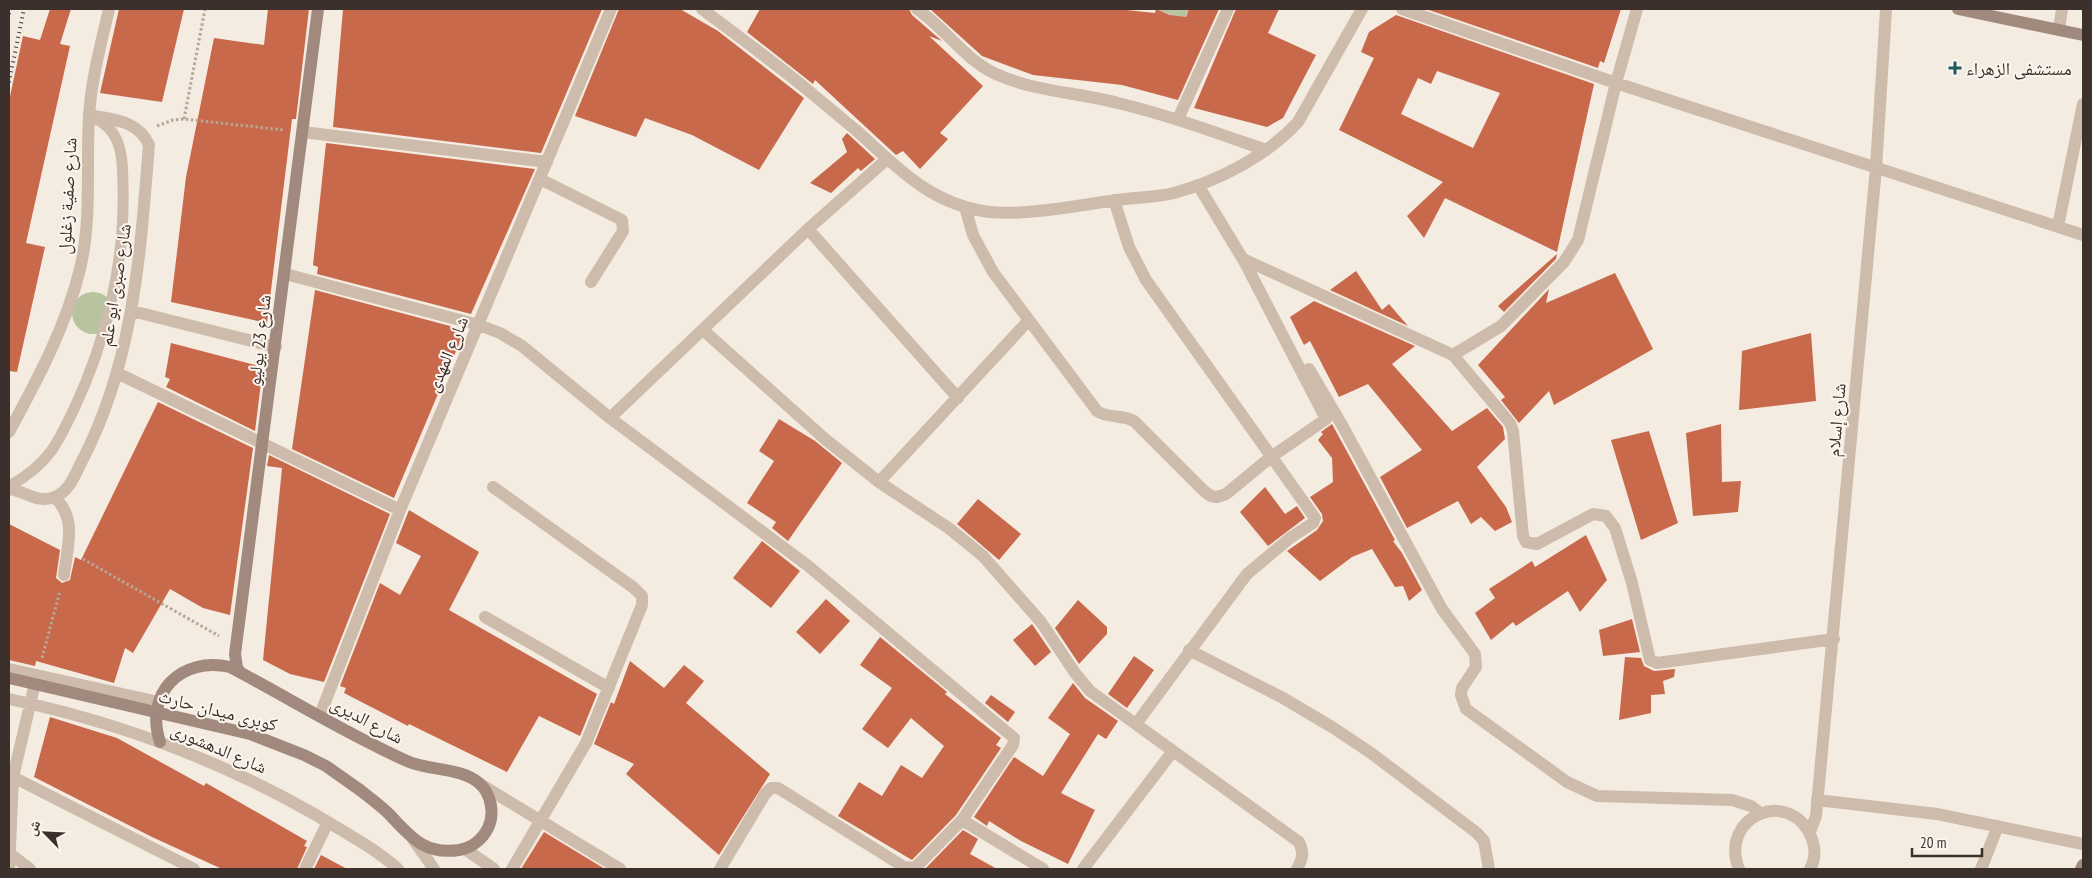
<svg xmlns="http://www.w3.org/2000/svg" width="2092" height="878" viewBox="0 0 2092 878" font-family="'PT Sans Narrow','Noto Naskh Arabic',sans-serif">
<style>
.green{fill:#b8c4a0}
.building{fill:#c8694b;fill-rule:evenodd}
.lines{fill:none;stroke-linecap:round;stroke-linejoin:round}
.path{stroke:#b9a596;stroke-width:3;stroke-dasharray:2.5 2.5;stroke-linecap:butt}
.service{stroke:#cdbbac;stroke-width:11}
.minor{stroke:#cdbbac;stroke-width:12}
.tertiary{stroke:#cdbbac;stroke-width:12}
.secondary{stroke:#a18a7d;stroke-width:12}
.rail{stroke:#3b302b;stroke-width:4;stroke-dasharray:1 4;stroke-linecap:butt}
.secondary-bridge{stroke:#a18a7d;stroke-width:12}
.poi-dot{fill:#1f5a5e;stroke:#fbf5ee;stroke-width:2}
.labels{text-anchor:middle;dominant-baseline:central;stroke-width:4;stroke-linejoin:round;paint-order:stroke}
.poi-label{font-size:18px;fill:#3b302b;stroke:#fbf5ee;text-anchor:start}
.street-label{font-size:18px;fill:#3b302b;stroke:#fbf5ee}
</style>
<rect width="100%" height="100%" fill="#f4ebe1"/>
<path class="green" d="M1156,9H1189L1184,20Z
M72 313a21 21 0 1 1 42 0a21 21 0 1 1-42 0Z"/>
<path class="building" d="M50,9H71L60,44L70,46L26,243L45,247L17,372L9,371V101L23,36L40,40Z
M119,9H184L162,102L100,93Z
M268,9H309L296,119H292L267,323L171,302L186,177L214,38L264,45Z
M343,9H602L541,153L333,127Z
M619,9H680L718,31L804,98L759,170L692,135L645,118L636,137L575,116Z
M760,9H909L912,15L942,41L929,36L983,86L940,133L948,139L920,169L903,151L896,155L815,80L813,84L747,32Z
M930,9H1117L1155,13L1156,9L1170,15L1186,17L1189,9H1219L1178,100L1122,85L1033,75L982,56Z
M1236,9H1279L1268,33L1316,55L1283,118L1267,127L1194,108Z
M1426,9H1621L1604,63L1600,61L1598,68Z
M1396,15L1594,84L1557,252L1445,198L1424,238L1407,216L1443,182L1339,130L1374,58L1361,52L1369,32ZM1437,71L1500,93L1473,148L1401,114L1418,78L1431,84Z
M847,133L875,159L861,171L858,168L831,193L810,183L847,152L842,139Z
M326,143L535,169L471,314L317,274L318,267L313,265Z
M1557,254L1556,259L1504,312L1498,306Z
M1356,271L1382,310L1389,304L1408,326L1330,290Z
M1615,273L1653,349L1554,405L1549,391L1519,423L1501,400L1505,397L1478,365L1549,289L1546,303Z
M315,290L465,330L394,498L292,449Z
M1314,301L1415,346L1392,364L1452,431L1487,408L1503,427L1505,439L1477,467L1506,507L1512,522L1495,531L1481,517L1471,524L1458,501L1407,528L1380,477L1422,450L1368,384L1339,397L1310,341L1304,345L1290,317Z
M1811,333L1816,401L1739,410L1742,351Z
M171,343L263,367L255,431L166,387L170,379L165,377Z
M158,402L253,448L230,615L203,608L170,589L133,653L125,648L114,683L36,661L35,666L9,660V524L60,550L56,578L62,583L70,580L75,557L81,560Z
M779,419L815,441L842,463L788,541L772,528L776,522L747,503L774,461L759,451Z
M1332,424L1395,540L1393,541L1402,553L1422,590L1409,601L1403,586L1395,587L1372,549L1352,557L1320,581L1287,551L1317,530L1323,521L1322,514L1310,497L1333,482L1332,458L1318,440L1323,434L1321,432Z
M1721,424L1722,482L1741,481L1738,512L1693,516L1686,433Z
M1649,431L1678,523L1641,540L1611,440Z
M269,455L390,514L324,682L290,674L263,660L282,468L267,466Z
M1265,487L1285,514L1297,506L1305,518L1268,546L1240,512Z
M978,499L1021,534L999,560L957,524Z
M409,510L479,552L449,610L597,694L580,736L539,716L507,772L409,724L408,726L344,693L346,688L340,686L380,583L400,595L421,556L396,543Z
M1586,535L1607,580L1580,612L1568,591L1516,626L1513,622L1491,640L1475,613L1495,598L1489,589L1532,561L1535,567Z
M762,541L800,571L771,608L733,578Z
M826,599L850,621L820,654L796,632Z
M1078,600L1107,627V634L1079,664L1055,628Z
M1632,619L1640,652L1603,656L1599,630Z
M1032,624L1051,652L1035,666L1013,640Z
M880,637L947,692L945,694L1001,738L996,745L1001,748L956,815L912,860L838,816L859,782L882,796L901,765L922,778L944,746L911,718L888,748L862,729L892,688L860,665Z
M1134,656L1154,670L1127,708L1108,694Z
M1625,657L1641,658L1644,666L1654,671L1675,669L1674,677L1663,681L1665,694L1651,695V713L1619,720Z
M630,661L664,688L684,665L704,681L686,703L770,774L719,855L626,774L634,764L594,744L611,702L614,704Z
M1073,683L1085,698L1118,721L1106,739L1098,734L1061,793L1095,810L1068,864L1021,841L989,821L987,826L974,817L1014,757L1043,776L1070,734L1048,718Z
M991,695L1015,712L1008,722L985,703Z
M50,717L117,738L204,786L206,783L307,841L304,846L307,847L297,869H222L152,837L34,777Z
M963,830L978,839L970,854L997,869H925Z
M544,832L605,869H521Z
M321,855L347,869H314Z"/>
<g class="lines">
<path class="path" d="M184,119L205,9
M157,126L173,120L184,119L284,130
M83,559L219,636
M42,658L60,591"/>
<path class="service" d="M9,486C26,477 41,465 52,450C61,437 67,423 74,409C106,341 125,264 123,188C123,160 123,129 92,117"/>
<path class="minor" d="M702,9C738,36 775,63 810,92C826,105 841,118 857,131C898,168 931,205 990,212C1030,216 1084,204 1125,199C1141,197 1159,197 1174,193C1218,181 1267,156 1298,122L1362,9
M917,9C945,28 965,60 996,74C1035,92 1077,92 1118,103C1168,115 1217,133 1266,150
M1402,9L1616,83L2083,235
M2059,30L2062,9
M1178,119L1228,9
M303,132L547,162
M540,179L622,220L623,231L591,282
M1198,185L1247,266
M1114,200L1129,247L1146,280L1315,518L1313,523L1290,538L1247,574L1136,724
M965,207L973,235L993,272L1097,411C1108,419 1122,414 1134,421L1204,491L1211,496L1217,497L1226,494L1271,457L1326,419L1243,259L1453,355L1501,326L1564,262L1578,240L1616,83L1637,9
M2058,226L2083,104
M808,229L958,398
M285,274L479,325L500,333L522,346L610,418L807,565L1014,738L1013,745L962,820L915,868L904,867L778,788H771L765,794L720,869
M132,311L276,347
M703,330L825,439L879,482L950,529L983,556L1041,622L1075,673L1090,691L1299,842C1304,853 1303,858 1297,869
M1453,355L1510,423L1513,431L1523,536L1526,542L1537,544L1593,514L1606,516L1615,528L1632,583L1650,660L1657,663L1834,639
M1309,369L1342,425L1442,609L1475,654L1476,667L1462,688L1461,695L1466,709L1567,782L1597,796L1732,800L1751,806L1760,813
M117,373L400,510
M610,418L808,229L886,160
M879,482L1028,321
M493,487L634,588L642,596V605L586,743L512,869
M9,489C26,491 37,504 55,497C70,491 75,474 82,461C134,361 140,255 149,145C138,120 114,120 89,115
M54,497C78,518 67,548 64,575
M485,617L609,688
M1189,650L1283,698L1332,727L1371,753L1477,833L1484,841L1489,869
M9,669L159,702
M9,699C118,722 220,760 316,815C344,832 373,847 398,869
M320,715L400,510L611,9
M13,777L194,869
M480,784L620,869
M1817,800L1937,814L2083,844
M962,820L1043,869
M1810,832L1816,816L1876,168
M413,839L434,869
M465,849L494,869
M9,853L30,869
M9,869L13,777L37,675
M305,869L328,822
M1083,869L1173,751
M1739,869C1718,815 1792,786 1812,839C1816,849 1815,861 1810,869
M1981,869L1998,826"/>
<path class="tertiary" d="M1876,168L1886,9
M9,432C37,380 66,327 80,269C92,219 86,167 89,117C91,80 101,44 109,9"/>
<path class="secondary" d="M1958,9L2083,35
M241,673L237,668L235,654L318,9
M160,742C144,693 181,656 230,667C289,698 346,734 407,761C429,771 460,767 479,783C491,793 495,814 488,828C482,840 471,848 459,850C424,855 411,837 389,814C380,805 370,798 360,790
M2081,869L2083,865"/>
<path class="rail" d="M9,14L10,9
M9,82L24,9"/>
<path class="secondary-bridge" d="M9,678L250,734L304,755L326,766L360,790"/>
</g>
<path class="poi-dot" d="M1952.5 60.5h5v5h5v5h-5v5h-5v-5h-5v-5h5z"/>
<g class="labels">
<g class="poi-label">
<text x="1966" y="68">مستشفى الزهراء</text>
</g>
<g class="street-label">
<text transform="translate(67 196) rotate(-87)">شارع صفية زغلول</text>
<text transform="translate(115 285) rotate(-81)">شارع صبرى ابو علم</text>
<text transform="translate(259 340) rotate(-83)">شارع 23 يوليو</text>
<text transform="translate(447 354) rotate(-67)">شارع المهدى</text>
<text transform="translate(1836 420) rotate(-85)">شارع إسلام</text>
<text transform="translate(218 710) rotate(14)">كوبرى ميدان حارث</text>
<text transform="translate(367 720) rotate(28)">شارع الديرى</text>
<text transform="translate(219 748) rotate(23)">شارع الدهشورى</text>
</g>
</g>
<rect width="2092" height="878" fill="none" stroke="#3b302b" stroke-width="20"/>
<g transform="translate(45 833) rotate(294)" stroke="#fbf5ee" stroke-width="4" paint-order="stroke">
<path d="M0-4L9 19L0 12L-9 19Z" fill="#3b302b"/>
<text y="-8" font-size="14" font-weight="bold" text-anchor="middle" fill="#3b302b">ش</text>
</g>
<path d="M1912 848v8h70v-8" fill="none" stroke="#3b302b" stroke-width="2.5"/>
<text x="1920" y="848" font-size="15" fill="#3b302b" stroke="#fbf5ee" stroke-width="4" paint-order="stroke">20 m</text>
</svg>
